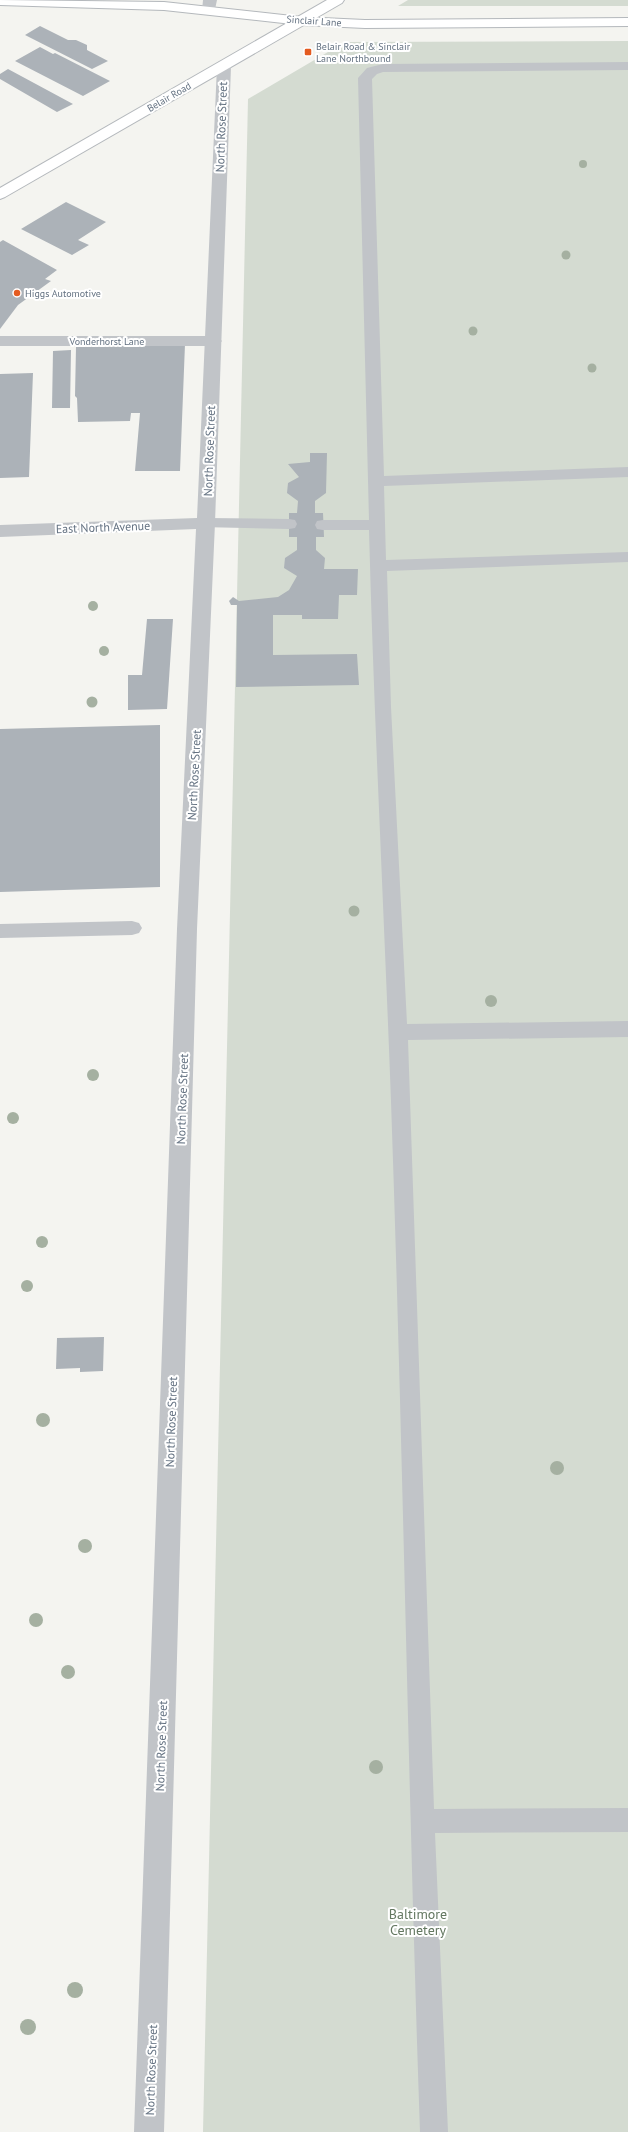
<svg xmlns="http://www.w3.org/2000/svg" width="628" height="2132" viewBox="0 0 628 2132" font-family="'PT Sans',sans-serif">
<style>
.green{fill:#d4dbd1}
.building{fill:#acb2b8}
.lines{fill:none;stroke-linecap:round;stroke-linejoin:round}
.secondary-casing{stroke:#b4b8bc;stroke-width:2}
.primary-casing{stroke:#b4b8bc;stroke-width:2}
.service{fill:#c1c4c8;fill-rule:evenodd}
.minor{fill:#c1c4c8;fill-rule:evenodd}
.secondary{fill:#fff;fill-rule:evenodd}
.primary{fill:#fff;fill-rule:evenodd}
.tree{fill:#a5b0a1}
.poi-dot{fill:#e45b20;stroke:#fff;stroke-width:1.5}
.labels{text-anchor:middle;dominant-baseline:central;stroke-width:4;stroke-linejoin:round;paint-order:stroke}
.far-street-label{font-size:10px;fill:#637181;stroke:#fff}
.far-poi-label{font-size:10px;fill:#637181;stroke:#fff;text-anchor:start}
.street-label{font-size:12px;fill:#637181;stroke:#fff}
.near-park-label{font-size:14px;fill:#647861;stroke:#fff}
</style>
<rect width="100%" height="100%" fill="#f4f4f0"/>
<path class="green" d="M408,0H628V6H398Z
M628,41V2132H203L248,99L345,42Z"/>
<path class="building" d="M40,26L68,40H76L87,45V50L108,61L92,69L25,35Z
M40,47L53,54L55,53L110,81L83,96L15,61Z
M8,69L73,104L57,112L0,79V74Z
M66,202L106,222L78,240L89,245L72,255L21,229Z
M3,240L57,270L45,279L51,281L18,305L0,329V242Z
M185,344L180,471H135L140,413H131L130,421L78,422L77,398L75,396L76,347Z
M71,350L70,408H52L53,351Z
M33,373L29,477L0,478V374Z
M310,453H327L326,493L315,501V513H323L324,537H316V550L325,558L324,569H358L357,595H339L338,619H302V615H273V655L357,654L359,685L236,687L237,605H231L229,601L233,597L239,601L278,597L289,590L297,576L284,568L285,558L297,550V537H289V513H297L298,501L287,493L288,483L299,477L288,464L310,462Z
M147,619H173L167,709L128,710V675H142Z
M160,725V887L0,892V729Z
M104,1337L103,1371L80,1372V1368L56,1369L57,1338Z"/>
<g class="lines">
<defs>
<path id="secondary" d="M0,0L164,2L301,17L365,20L628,18V26L365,28L301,25L164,10L0,5Z"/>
<path id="primary" d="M327,0H344L342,3L5,197L0,199V188Z"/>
</defs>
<use href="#secondary" class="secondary-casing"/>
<use href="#primary" class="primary-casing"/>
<path class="service" d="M628,62V70L383,72L377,74L372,79L384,476L628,467V477L384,486L386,560L628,552V562L387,571L391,707L407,1024L628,1021V1037L408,1040L434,1809L628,1808V1832L435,1833L448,2132H420C408,1789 403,1445 391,1101C384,911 374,721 369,530H323L317,529L315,525L317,521L323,520H369L358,78L367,68L383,64Z
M0,336H214L219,338L222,341L219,344L214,346H0Z
M206,518L289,519L295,520L297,524L295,528L289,529L200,527L198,523L200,519Z
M132,921L139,923L142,928L139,933L132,935L0,938V924Z"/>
<path class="minor" d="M203,0H217L214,14H204L202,11Z
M224,62L229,63L231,66L215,523L197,929L164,2132H134L177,929L196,529L0,537V525L197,518L217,66L219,63Z"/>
<use href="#secondary" class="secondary"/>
<use href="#primary" class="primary"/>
</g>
<g class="tree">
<circle cx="583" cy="164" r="4"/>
<circle cx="566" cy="255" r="4.5"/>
<circle cx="473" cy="331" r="4.5"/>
<circle cx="592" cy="368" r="4.5"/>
<circle cx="93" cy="606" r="5"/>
<circle cx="104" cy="651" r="5"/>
<circle cx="92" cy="702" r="5.5"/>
<circle cx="354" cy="911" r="5.5"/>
<circle cx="491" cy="1001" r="6"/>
<circle cx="93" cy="1075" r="6"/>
<circle cx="13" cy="1118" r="6"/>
<circle cx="42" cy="1242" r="6"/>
<circle cx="27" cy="1286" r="6"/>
<circle cx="43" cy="1420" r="7"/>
<circle cx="557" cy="1468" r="7"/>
<circle cx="85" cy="1546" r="7"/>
<circle cx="36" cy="1620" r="7"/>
<circle cx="68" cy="1672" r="7"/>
<circle cx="376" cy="1767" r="7"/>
<circle cx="75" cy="1990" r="8"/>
<circle cx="28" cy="2027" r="8"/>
</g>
<g class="poi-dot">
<rect x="304" y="48" width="8" height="8" rx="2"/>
<circle cx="17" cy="293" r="4"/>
</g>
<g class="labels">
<g class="far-street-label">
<text transform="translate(314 21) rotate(4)">Sinclair Lane</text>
<text transform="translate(169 97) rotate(-30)">Belair Road</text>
<text x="107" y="341">Vonderhorst Lane</text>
</g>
<g class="far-poi-label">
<text x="316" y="46">Belair Road &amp; Sinclair<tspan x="316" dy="12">Lane Northbound</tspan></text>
<text x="25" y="293">Higgs Automotive</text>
</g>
<g class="street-label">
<text transform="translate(221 127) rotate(-88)">North Rose Street</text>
<text transform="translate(209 451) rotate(-88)">North Rose Street</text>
<text transform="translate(103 527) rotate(-2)">East North Avenue</text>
<text transform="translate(194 775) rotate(-87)">North Rose Street</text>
<text transform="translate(182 1099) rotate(-88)">North Rose Street</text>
<text transform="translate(171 1422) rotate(-88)">North Rose Street</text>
<text transform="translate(161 1746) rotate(-88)">North Rose Street</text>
<text transform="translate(151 2070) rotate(-88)">North Rose Street</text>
</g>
<g class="near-park-label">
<text x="418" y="1914">Baltimore<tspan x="418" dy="16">Cemetery</tspan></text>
</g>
</g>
</svg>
